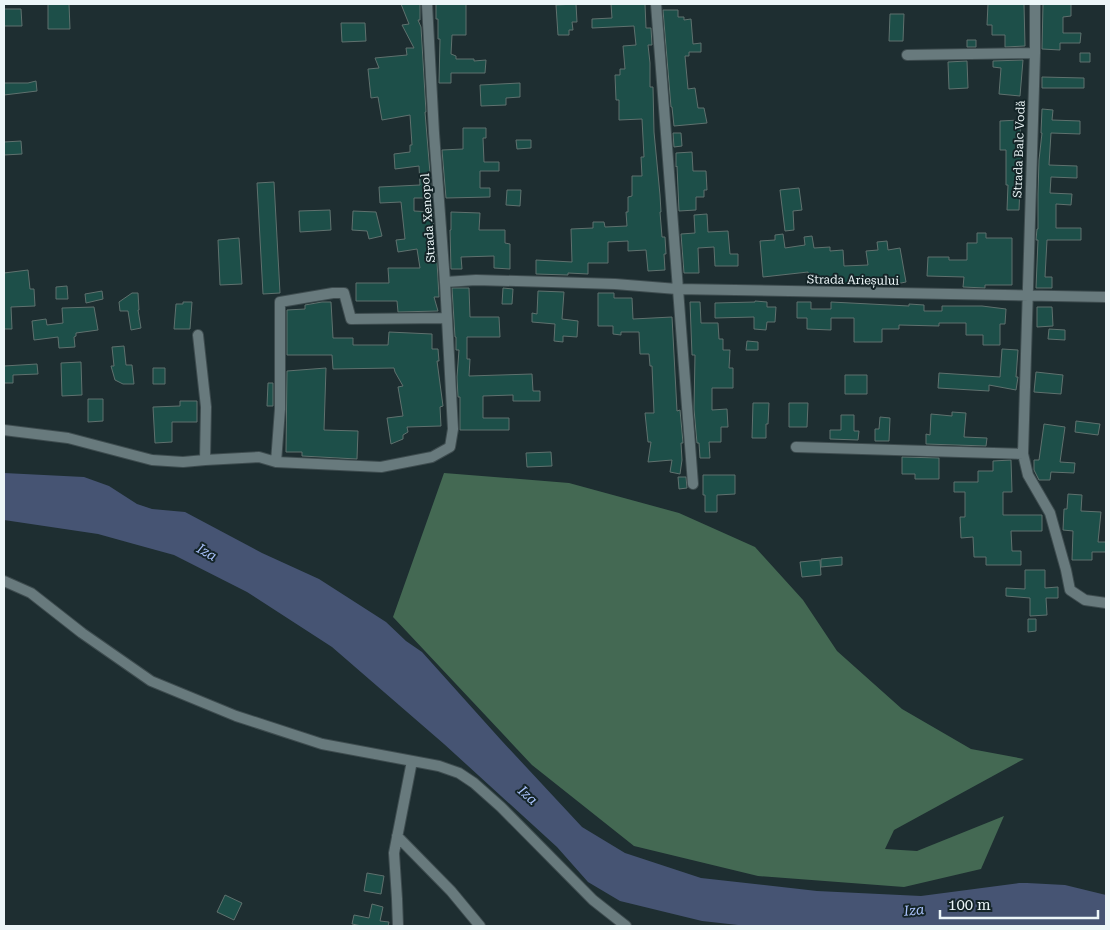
<svg xmlns="http://www.w3.org/2000/svg" width="1110" height="930" viewBox="0 0 1110 930" font-family="'Roboto Serif',serif">
<style>
.forest{fill:#446953}
.water{fill:#465473}
.building{fill:#1d4f49;stroke:#5f716e}
.lines{fill:none;stroke-linecap:round;stroke-linejoin:round}
.street-casing{stroke:#3e4c4f;stroke-width:12}
.street{stroke:#687a7d;stroke-width:10}
.labels{text-anchor:middle;dominant-baseline:central;stroke-width:4;stroke-linejoin:round;paint-order:stroke}
.street-label{font-size:12px;fill:#ecf6f8;stroke:#142427}
.water-label{font-size:14px;font-style:italic;fill:#abc3fc;stroke:#142427}
</style>
<rect width="100%" height="100%" fill="#1e2e31"/>
<path class="forest" d="M444,473L569,483L679,513L755,547L803,600L837,651L902,709L971,749L1024,759L894,830L885,849L917,851L1004,816L981,869L904,887L758,876L634,846L532,765L393,617Z"/>
<path class="water" d="M4,473L84,477L109,486L137,504L152,509L185,512L262,553L319,579L386,622L406,641L422,652L501,740L582,827L625,853L701,878L817,891L921,896L1019,883H1027L1065,885L1106,895V926H747L702,921L620,901L588,882L557,847L444,744L332,647L247,592L174,555L134,544L98,534L4,520Z"/>
<path class="building" d="M48,4H69L70,29H48Z
M401,4H420V20H418L421,27L426,112H425L432,198H414V211L433,212L434,231H432L437,262L439,297H434L438,311L398,312L397,301H356V283H389L388,268H420L417,249L398,252L396,240L405,239L401,202L380,203L379,187L420,185L419,166L395,169L394,154L410,152V145H412L410,115L382,120L378,97L371,98L368,69L379,68L375,58L407,55L406,48H414L402,25L409,24Z
M436,4H466V35H452L451,54L456,56V59H474V61L486,60L485,73H451V83H439L440,39H438V19H436Z
M576,4L577,22H572L573,30H569V35H558L556,5Z
M611,4H645L646,28H651L652,45H648L650,63V87H653L654,132L660,195L661,212H660L662,237H665L666,254H664L665,270L648,271L646,250L628,251V241L608,242V263H588V274L568,273V275L536,274V260L572,262L571,229L593,228V222H604L605,227L627,226L626,212H628V197L632,196V176H642L641,157H644L642,119L619,120V100H616L615,75H620V69H625L623,46L636,45L634,26L592,28V19L612,18Z
M988,4H1024L1025,46L1005,47V35H992V25H987Z
M1043,4H1071V16L1063,17V33H1081L1080,43H1060V50L1042,49Z
M4,9H21L22,26H4Z
M663,10H678V17H684V20L691,19L693,44L701,43V52H689V56H685L688,89L695,88L698,108H704L707,123L674,126L672,107H671Z
M890,14H904L903,41H889Z
M341,23H365L366,41L342,42Z
M967,40H976V47H967Z
M1080,53H1090V62H1080Z
M1023,60L1020,96L999,94L1001,68L993,67V61Z
M967,61L968,88L949,89L948,62Z
M1042,77L1084,78V88H1042Z
M36,81L37,91L4,95V83H28Z
M520,83V97L506,98V105L481,106L480,85Z
M1042,109L1053,110L1052,120L1080,121V134L1051,133L1049,165L1077,166V178L1051,177L1050,193L1072,194L1071,205L1056,204V228H1081V240H1047L1045,277H1052V288H1036L1038,240H1036L1037,229H1038V194L1039,160L1042,133H1041Z
M1020,120L1022,185H1020L1019,210H1007L1008,185H1006V150H1000V121Z
M463,128H486V138H483L484,162H499V171H480V188H490V197L446,198L442,150L463,149Z
M673,133H681L682,146L674,147Z
M516,140H531V148L517,149Z
M21,141L22,154L4,155V142Z
M692,152L693,171H706L707,190H704V197H696V210L679,211L677,166L676,167V153Z
M274,182L280,293L263,294L257,183Z
M799,188L802,210L793,211L794,230L785,231L780,190Z
M507,190H521L520,206L506,205Z
M330,210L331,230L300,232L299,211Z
M353,211L376,212L382,236L369,239L367,231L352,230Z
M451,212L480,213L479,230H505V243L510,244V269L494,268V256L461,257L462,269H451L450,230H451Z
M707,214L708,232L728,231L730,254H738V266H715L714,247L698,248L699,273H684L681,234L695,233L694,215Z
M977,233H986V238H1012V285H985V288L963,287L964,277L927,276L928,257H949V260H967V243H977Z
M783,234L785,248L805,245L804,237L812,236L814,248L830,247V251L843,250L844,266L868,265L866,251L878,250L877,242L887,241L888,250L900,248L906,282L896,284L871,282V281L838,283L825,282L826,278L808,280V272L763,277L760,241L775,240V235Z
M239,238L242,284L220,285L218,240Z
M28,270L30,289H34L35,306L11,307L12,329H4V273Z
M67,286L68,299H56V287Z
M452,288H469L470,317H499L500,337H467V359H470L469,376L532,374L533,391H540V401H513V395L483,396V418H509V430H460V397H458L457,377L459,350H456V337H455Z
M503,288L513,289L512,304H502Z
M102,291L103,299L86,303L85,294Z
M538,291L564,292L562,319L578,321L577,337L563,336V342L554,341L555,324L532,322V313L537,314Z
M132,293H138L139,310H138L141,328L131,330L128,311H120L119,302Z
M598,293H614V298H632L633,319L672,317L677,411L680,410L683,443H681L682,460L680,474L670,472L672,460L648,462L651,442H648L645,413H654L652,366H650L649,354H640L639,332H621V335L613,334V326H598Z
M755,301L767,302V307H776L775,322H767L766,330L754,329V317L715,318V303L755,302Z
M183,302H192L190,329H174L176,304H183Z
M322,302H331L333,338H353V345H388L389,332L432,334V349H438L439,361H437L443,406L440,407L441,426L407,427L408,432L403,435V439L391,444L387,418L403,416L398,387L403,386L395,372L394,368L333,369L332,355H287V310L305,309V305Z
M690,302H700L701,323H718L719,339H723V350H730L729,368H733V388H712V410L727,409L728,427H721V442H709L710,458H700L699,443H697L694,409L695,355H692Z
M797,302H811V309H831V302L909,306V304L924,305V311H942V306H982L1006,309L1005,324H1000V345H983V335H966V323H939V326L899,325V329H882V342H854V318H831V330L807,329V318H797Z
M94,307L98,330L76,333V336L74,337L75,347L59,348L58,337L34,340L32,321L46,319L47,325L63,323L62,308Z
M1037,307H1052L1053,326L1037,327Z
M1049,329L1065,330V340L1048,339Z
M747,341L758,342V350H746Z
M124,346L126,365H132L134,384H123L115,380L111,366H114L112,347Z
M1002,349L1018,350L1016,377H1018L1016,390L989,385V391L938,388L939,373L1000,377Z
M81,362L82,395L62,396L61,363Z
M37,364L38,374L13,375V383H4V366Z
M153,368H165V384H153Z
M326,368L324,430L358,431L357,459L302,456V452H286L287,371Z
M1036,372L1063,375L1061,394L1034,392Z
M845,375H867V394H845Z
M268,383H273V406H267Z
M88,399H103V421L88,422Z
M180,401H197V422H172V442L155,443L153,407L180,406Z
M753,403H769L768,424H766V438H752Z
M789,403H808L807,427H789Z
M952,412L966,413L964,437L987,438L986,446L926,444V434L930,435L931,414L952,416Z
M841,415H854V431H859L858,440L830,439V430H841Z
M880,417L890,418L889,441H875V429H879Z
M1076,421L1100,424L1098,435L1075,432Z
M1044,424L1065,427L1060,462L1075,463L1074,473L1051,472L1050,480H1039L1034,470V460H1039Z
M551,452L552,466L527,467L526,453Z
M902,457L939,458V479H915V474H902Z
M1011,460L1012,492H1003V515H1042V531H1011L1012,551H1021V565H986V557H974L973,537L961,538L960,517H965V492H954V482H978V471H993V461Z
M703,475H735V494L717,495V512H705V495H703Z
M678,477H686L687,488L679,489Z
M1068,494L1082,495L1081,511L1101,512L1098,542H1106V552H1092V560H1072L1073,531L1063,530L1064,509H1067Z
M842,557V565L821,567V559Z
M820,560L821,575L802,577L800,562Z
M1025,570H1045V588L1058,587V598H1046L1047,615L1030,616V598L1006,596V588L1025,589Z
M1028,619H1036V631L1028,632Z
M367,873L384,876L381,894L364,891Z
M225,895L242,903L234,920L217,912Z
M372,904L383,907L380,921L389,922L388,926H362L352,924L354,915L369,918Z"/>
<g class="lines">
<defs>
<path id="street" d="M656,4L693,484
M1035,4V53L1023,454L1028,475L1050,513L1066,570L1070,590L1085,600L1106,603
M907,55L1035,53
M445,282L476,280L551,282L615,284L677,289L1106,297
M4,430L68,438L152,460L183,462L205,460L206,407L198,335
M796,447L1023,454
M205,460L259,457L276,462L381,467L432,457L450,447L453,429L445,282L434,133L427,4
M276,462L280,409V302L333,293H344L351,319L446,318
M4,581L31,593L82,633L151,681L236,716L322,744L439,766L459,773L474,783L501,807L593,900L626,926
M397,836L451,891L480,926
M398,926L397,899L394,853L412,761"/>
</defs>
<use href="#street" class="street-casing"/>
<use href="#street" class="street"/>
</g>
<g class="labels">
<g class="street-label">
<text transform="translate(1019 149) rotate(-88)">Strada Balc Vodă</text>
<text transform="translate(428 218) rotate(-94)">Strada Xenopol</text>
<text transform="translate(853 280) rotate(1)">Strada Arieșului</text>
</g>
<g class="water-label">
<text transform="translate(207 552) rotate(29)">Iza</text>
<text transform="translate(528 795) rotate(42)">Iza</text>
<text transform="translate(914 910) rotate(-5)">Iza</text>
</g>
</g>
<rect width="1110" height="930" fill="none" stroke="#ecf6f8" stroke-width="10"/>
<path d="M940 910v8h158v-8" fill="none" stroke="#ecf6f8" stroke-width="2.5"/>
<text x="948" y="910" font-size="15" fill="#ecf6f8" stroke="#142427" stroke-width="4" paint-order="stroke">100 m</text>
</svg>
